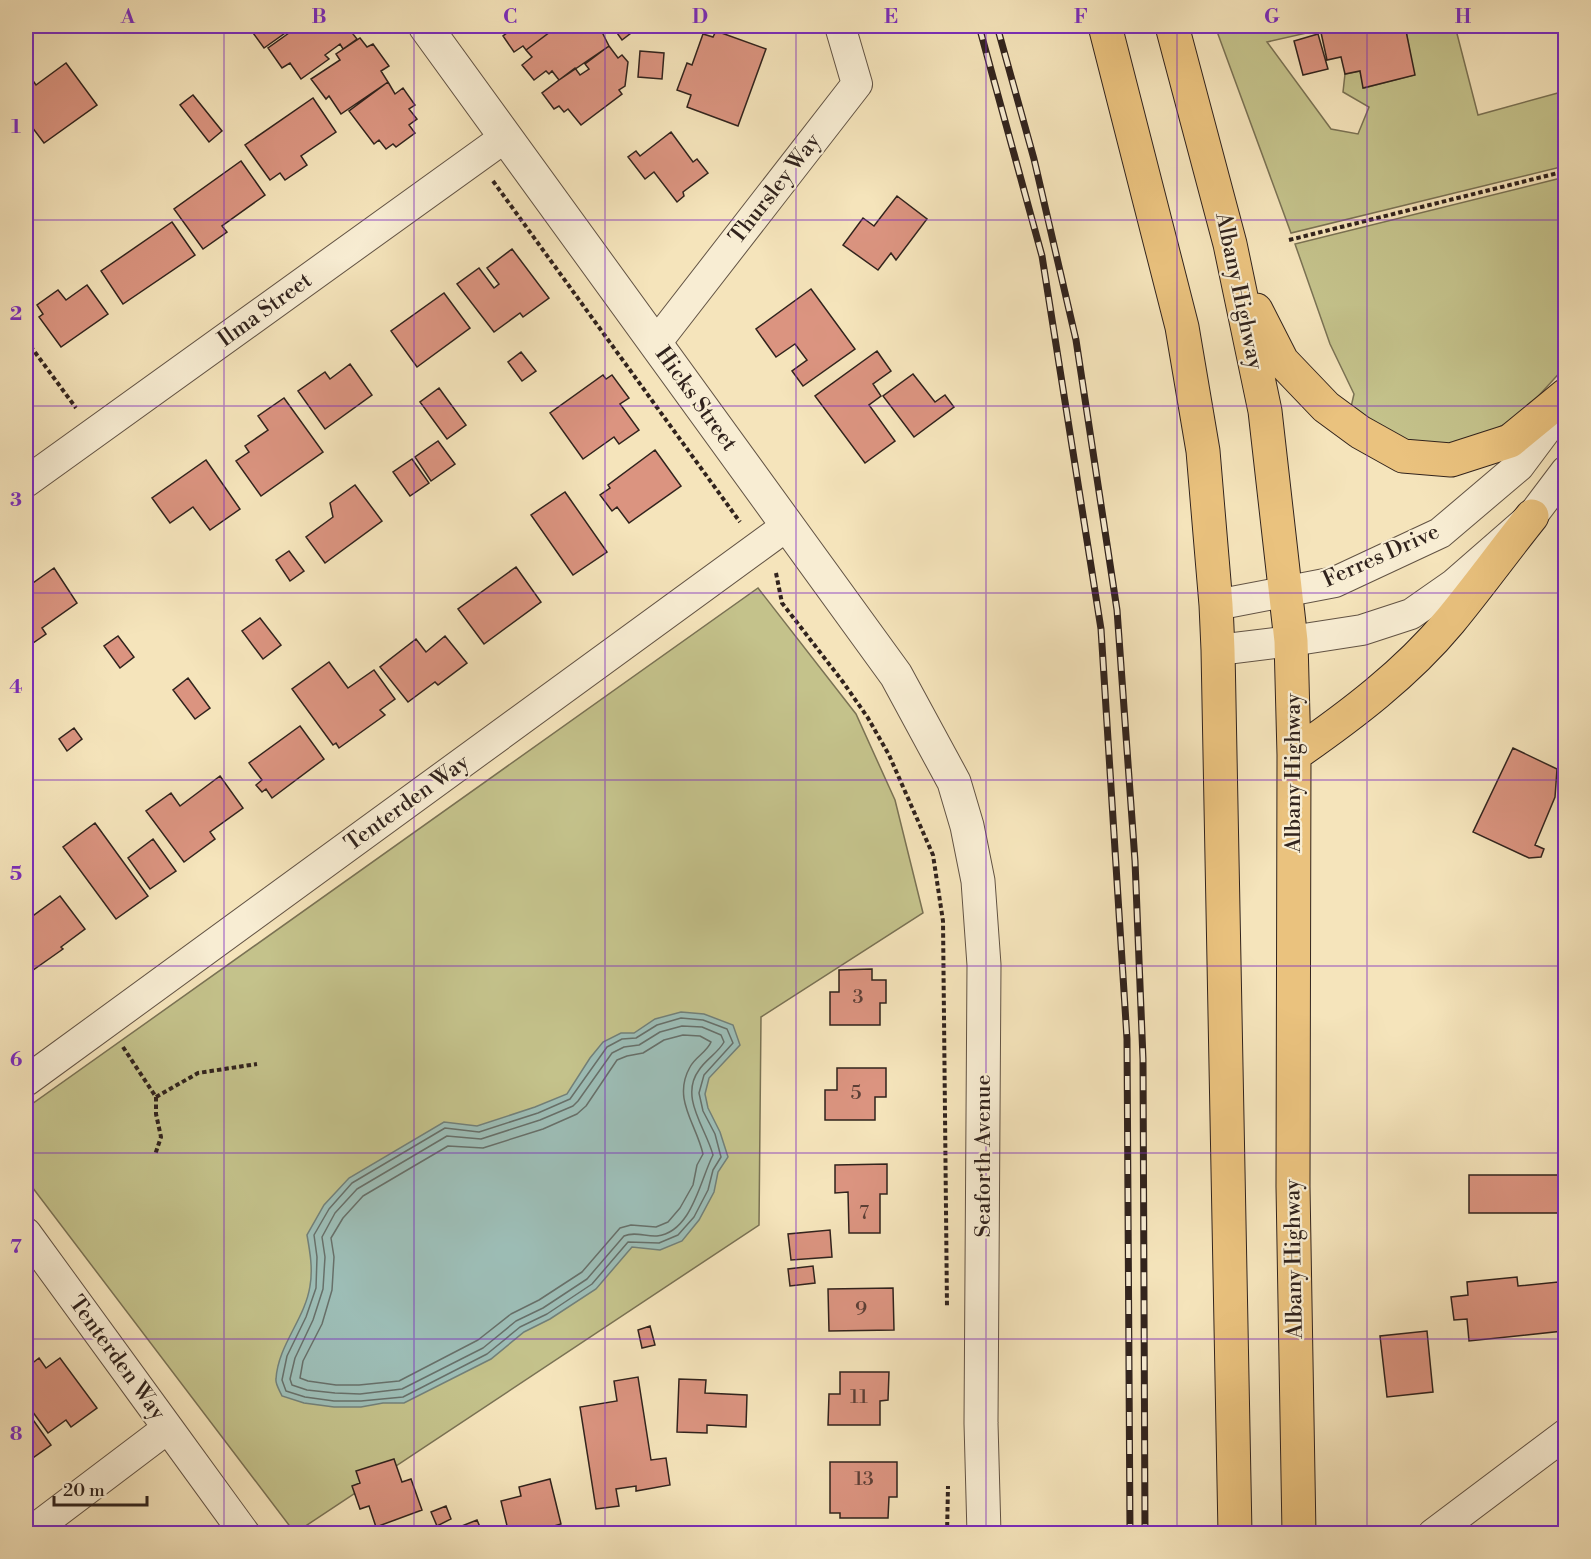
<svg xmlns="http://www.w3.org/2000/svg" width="1591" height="1559" viewBox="0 0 1591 1559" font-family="'Libre Bodoni',serif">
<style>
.green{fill:#c4c28b;stroke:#7a7254;stroke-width:1.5}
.water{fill:#9dbeb7;stroke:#728079;stroke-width:1.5}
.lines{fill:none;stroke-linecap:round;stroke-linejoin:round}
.shore{stroke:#67706a;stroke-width:1.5}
.building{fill:#db9480;stroke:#31231d;stroke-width:1.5}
.minor-casing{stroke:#625344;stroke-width:32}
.tertiary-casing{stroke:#625344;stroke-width:35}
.trunk-casing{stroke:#31231d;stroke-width:35}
.path{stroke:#31231d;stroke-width:4;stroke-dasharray:4.5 3;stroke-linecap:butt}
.minor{stroke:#f8edd3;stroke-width:30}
.tertiary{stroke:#f8edd3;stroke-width:33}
.trunk{stroke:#eac27e;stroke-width:33}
.rail-casing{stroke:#31231d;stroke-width:7}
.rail{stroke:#f8edd3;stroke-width:4.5;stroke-dasharray:14;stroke-linecap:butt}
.grid{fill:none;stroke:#7b2cbf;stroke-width:1.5;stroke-opacity:0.55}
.labels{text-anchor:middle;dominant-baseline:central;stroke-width:4.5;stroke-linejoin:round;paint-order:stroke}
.number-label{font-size:20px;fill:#5c3f36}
.street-label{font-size:22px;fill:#31231d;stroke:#f8edd3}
.neatline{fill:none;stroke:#7b2cbf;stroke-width:2}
.grid-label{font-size:20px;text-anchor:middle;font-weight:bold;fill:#7b2cbf}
</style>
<rect width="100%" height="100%" fill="#f5e4bb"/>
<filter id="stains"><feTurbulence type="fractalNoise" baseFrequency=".00333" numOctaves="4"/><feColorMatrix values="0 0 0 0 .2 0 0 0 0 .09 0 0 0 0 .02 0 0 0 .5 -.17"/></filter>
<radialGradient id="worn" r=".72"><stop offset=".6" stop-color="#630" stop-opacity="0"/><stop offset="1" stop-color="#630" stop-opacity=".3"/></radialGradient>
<path class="green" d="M1215,26H1319L1320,30L1267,42L1331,129L1358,134L1369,107L1343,92L1345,74L1360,71L1364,88L1414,75L1405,26H1455L1478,115L1565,91V166L1291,233Z
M1565,177V367L1532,403L1505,424L1476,440L1450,447L1396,439L1351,407L1354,394L1330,344L1295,244Z
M758,588L856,714L895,800L923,913L761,1017L759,1225L295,1533L26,1179V1119L32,1104Z"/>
<path class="water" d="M681,1012L704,1014L733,1025L740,1045L709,1078L705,1094L708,1108L720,1132L728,1157L718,1172L714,1192L699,1220L682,1241L660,1250L632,1247L596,1289L550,1319L524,1332L491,1359L404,1403H383L361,1407H334L304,1403L282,1396C280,1391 275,1384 276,1379C278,1345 305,1319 310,1286C313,1269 310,1252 307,1235L324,1205L349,1178L444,1122L477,1126L535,1107L567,1094L590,1058L603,1042L621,1033H634L655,1019Z"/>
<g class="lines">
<path class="shore" d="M681,1018L703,1020L727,1029L733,1043L704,1075L699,1093L703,1111L715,1134L721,1157L713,1170L708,1190L694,1217L678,1235L659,1243L628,1242L592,1284L547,1314L520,1327L487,1354L403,1397L361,1401H334L305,1397L286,1391L282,1380L287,1356L306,1317L316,1288L317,1257L314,1235L329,1209L352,1183L445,1128L479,1132L538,1113L570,1099L607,1047L622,1039L636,1038L657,1025Z
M682,1026L702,1027L721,1035L724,1042C718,1053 706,1059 699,1070C679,1097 706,1128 713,1155C700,1180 692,1232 657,1236C646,1237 635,1231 624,1236L587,1279L543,1308L516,1321L483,1348L402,1389L360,1394L335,1393L307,1390L292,1385L290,1379L295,1358L313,1320L323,1289L325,1257L322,1237L335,1213L357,1189L447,1136L481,1139L540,1120L573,1106L578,1101L612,1053L624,1047L639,1045L660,1032Z
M683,1035L700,1036L711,1042C707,1052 695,1057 690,1067C672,1099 696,1123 703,1154L697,1165L693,1185L680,1208L668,1222L656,1227L631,1225L620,1228L582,1272L539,1300L511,1314L478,1340L399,1381L359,1385H336L308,1381L300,1378L303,1361L322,1324L332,1290L334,1257L331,1238L343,1218L363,1196L448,1146L483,1148L543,1129L577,1114L586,1106L617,1060L627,1056L643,1053L664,1040Z"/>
</g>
<path class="building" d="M248,26H295L264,48Z
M294,26H355L359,30L353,34L357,39L343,49L340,44L325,55L329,59L301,79L290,63L282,68L268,48L296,28Z
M510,26H558L526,50L523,46L514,52L503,36L512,29Z
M558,26H602L605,30L602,32L609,46L559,80L552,71L549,74L546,71L534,80L522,65L532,57L526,50Z
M612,26H632L631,33L622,40Z
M1329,26H1405L1415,75L1363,88L1360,71L1345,74L1341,57L1327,60L1320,28Z
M1457,26H1477V29L1459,33Z
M716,31L766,49L738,126L687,107L691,95L677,90L687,63L692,65L703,34L713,37Z
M1318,34L1328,69L1303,75L1294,41Z
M360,38L367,47L373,44L389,66L381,71L388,82L341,114L329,96L326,99L311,79L340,60L336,54Z
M609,46L618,58L622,55L628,62L625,86L619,90L622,94L581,125L568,109L564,112L559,106L554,109L542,93L575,68L580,75L589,69L585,64Z
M640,51L664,53L662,79L638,77Z
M66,63L97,105L44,143L32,127L26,132V78L29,75L36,85Z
M388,82L395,94L403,88L415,105L409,109L417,119L409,125L415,133L396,147L393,144L386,149L379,140L374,144L349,111Z
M193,95L222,131L209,142L180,105Z
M313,98L336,132L301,156L307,165L285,180L280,173L270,180L245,145Z
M671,132L693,162L697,159L708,173L683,192L684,196L677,202L654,172L645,179L628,157L636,151L640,156Z
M241,161L265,195L222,226L227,232L203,249L174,209Z
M897,196L927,219L896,260L891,253L878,270L843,245L863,218L874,226Z
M172,222L195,255L123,304L101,271Z
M512,249L549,298L523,317L520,313L494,332L457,284L479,268L494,288L499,284L487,268Z
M87,285L108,314L61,347L39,317L43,314L37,305L58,290L66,300Z
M811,289L855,349L803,386L792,371L807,360L795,344L776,357L756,329Z
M444,293L470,328L417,367L391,331Z
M877,351L891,371L873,384L881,396L869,405L895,441L865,463L815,396Z
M521,352L536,371L522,381L508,362Z
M350,364L372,395L325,429L298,391L325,372L330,379Z
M913,374L935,402L945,395L954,407L914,437L883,396Z
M603,375L606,379L612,375L629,398L620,404L639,430L619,444L614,437L583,459L550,413Z
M439,388L466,425L447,439L420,402Z
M284,398L323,452L261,496L236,461L249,452L245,446L268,430L258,416Z
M438,441L455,464L431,481L415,457Z
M655,450L681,486L629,523L617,507L612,511L600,495L610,488L608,485Z
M412,459L429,483L410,496L393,472Z
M206,460L240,509L210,530L193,507L170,523L152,498Z
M355,485L382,521L325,563L306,537L333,517L330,503Z
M565,492L607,552L573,575L531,515Z
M289,551L304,571L290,581L276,560Z
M516,567L541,602L484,644L458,609Z
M54,568L77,603L42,628L46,634L33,643L28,637L26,639V588Z
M260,618L281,645L263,659L242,631Z
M118,636L134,657L120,668L104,646Z
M445,636L467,663L438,685L435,682L408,702L380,667L416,639L426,652Z
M329,662L348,688L374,670L395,699L380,710L385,715L339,748L336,743L333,745L292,689Z
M188,678L210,708L195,719L173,690Z
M300,726L324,759L272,798L266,789L262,792L256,785L262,780L249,763Z
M74,728L82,739L67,751L59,739Z
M1513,748L1557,769L1555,797L1535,845L1544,849L1541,857L1529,858L1473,832Z
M220,776L243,808L210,832L215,839L184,862L146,811L171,793L180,806Z
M95,823L148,896L116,919L63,847Z
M153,839L176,871L150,889L128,858Z
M60,896L85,929L61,947L63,949L26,975V921Z
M872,969V980H886V1003H880V1025H830V992H839V970Z
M837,1068H886V1097H875V1120H825V1090H837Z
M887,1164V1194H880V1233H849L848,1192L835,1193V1165Z
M1469,1175H1564V1213H1469Z
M830,1230L832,1257L791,1260L788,1234Z
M813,1266L815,1283L790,1286L788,1269Z
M1517,1277L1518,1286L1558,1282L1563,1331L1469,1341L1467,1319L1454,1320L1451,1297L1468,1295L1467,1282Z
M893,1288L894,1330L829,1331L828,1289Z
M650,1326L655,1345L642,1348L638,1330Z
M1427,1331L1433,1392L1387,1397L1380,1336Z
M39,1358L46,1368L60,1358L97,1408L71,1427L66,1420L48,1433L27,1404L30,1401L26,1396V1368Z
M840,1372H889L888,1400L880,1401V1425H828L829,1394H840Z
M638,1377L651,1460L666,1458L670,1485L636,1491V1486L616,1489L619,1506L596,1509L580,1407L617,1401L614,1381Z
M679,1379L706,1380L705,1393L747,1395L746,1427L707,1425V1433L677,1432Z
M26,1410L51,1445L27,1462L26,1459Z
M394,1459L402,1482L411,1479L422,1510L376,1527L369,1506L360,1509L352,1486L360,1483L356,1471Z
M830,1462H897V1497H889L888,1518H840V1513H830Z
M550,1479L561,1524L540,1530L541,1534H509L501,1501L521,1496L519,1487Z
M446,1506L451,1519L437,1526L431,1512Z
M477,1520L483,1534L444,1533Z"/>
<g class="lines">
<defs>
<path id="minor" d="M656,343L857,84L840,26
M26,482L504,138
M1216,605L1335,582L1440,533L1519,466L1563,407
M1218,650L1291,641L1362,630L1411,614L1454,584L1532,516L1566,471
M26,1081L788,525
M26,1233L168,1428L28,1534
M168,1428L245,1534
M1433,1534L1566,1434"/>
<path id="tertiary" d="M425,26L896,675L954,782L967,826L978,881L984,965L981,1423L984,1534"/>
<path id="trunk" d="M1105,26L1182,327L1203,451L1216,605L1218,650L1235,1534
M1172,26L1230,244L1265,411L1291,641L1294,755L1293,1187L1299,1534
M1256,310L1282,361L1326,407L1360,432L1403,456L1451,460L1510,441L1566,395
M1294,755C1350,716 1406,674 1450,621C1478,587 1504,551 1532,516"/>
</defs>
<use href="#minor" class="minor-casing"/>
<use href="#tertiary" class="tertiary-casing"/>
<use href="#trunk" class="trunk-casing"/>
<path class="path" d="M493,181L740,522
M1289,240L1566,171
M26,340L76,408
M776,573L782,603L843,682L868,718L889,755L933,855L943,921L947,1307
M123,1047L156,1097V1114L161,1137L155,1155
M156,1097L198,1073L257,1064
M947,1534L948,1486"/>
<use href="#minor" class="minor"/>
<use href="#tertiary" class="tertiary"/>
<use href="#trunk" class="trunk"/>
<defs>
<path id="rail" d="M979,26L1042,256L1101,629L1127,1039L1130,1534
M997,26L1034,159L1076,340L1117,610L1135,861L1143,1059L1145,1534"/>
</defs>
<use href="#rail" class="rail-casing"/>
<use href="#rail" class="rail"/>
</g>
<path class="grid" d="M224,26V1534M414,26V1534M605,26V1534M796,26V1534M986,26V1534M1177,26V1534M1367,26V1534M26,220H1566M26,406H1566M26,593H1566M26,780H1566M26,966H1566M26,1153H1566M26,1339H1566"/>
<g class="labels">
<g class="number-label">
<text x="858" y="997">3</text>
<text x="856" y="1093">5</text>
<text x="864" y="1213">7</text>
<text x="861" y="1309">9</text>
<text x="859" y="1397">11</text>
<text x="864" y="1479">13</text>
</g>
<g class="street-label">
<text transform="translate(775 189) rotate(-52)">Thursley Way</text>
<text transform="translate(1239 291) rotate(78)">Albany Highway</text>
<text transform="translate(265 310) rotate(-36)">Ilma Street</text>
<text transform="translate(696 399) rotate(54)">Hicks Street</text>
<text transform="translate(1381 556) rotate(-24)">Ferres Drive</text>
<text transform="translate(1293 773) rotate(-90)">Albany Highway</text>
<text transform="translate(407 803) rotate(-36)">Tenterden Way</text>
<text transform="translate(983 1156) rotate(-90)">Seaforth Avenue</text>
<text transform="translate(1294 1259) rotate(-91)">Albany Highway</text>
<text transform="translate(117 1358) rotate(54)">Tenterden Way</text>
</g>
</g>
<rect width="1591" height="1559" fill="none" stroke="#f5e4bb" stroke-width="66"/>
<path d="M54 1496v9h93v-9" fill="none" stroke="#31231d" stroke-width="3"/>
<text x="63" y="1496" font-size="18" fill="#31231d" stroke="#f8edd3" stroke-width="4.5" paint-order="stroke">20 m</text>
<rect x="33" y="33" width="1525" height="1493" class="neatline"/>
<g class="grid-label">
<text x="128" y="23">A</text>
<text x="319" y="23">B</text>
<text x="510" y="23">C</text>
<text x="700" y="23">D</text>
<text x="891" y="23">E</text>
<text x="1081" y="23">F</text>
<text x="1272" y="23">G</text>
<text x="1463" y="23">H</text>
<text x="16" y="133">1</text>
<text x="16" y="320">2</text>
<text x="16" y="506">3</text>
<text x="16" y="693">4</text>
<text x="16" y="880">5</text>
<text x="16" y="1066">6</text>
<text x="16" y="1253">7</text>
<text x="16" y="1440">8</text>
</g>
<rect width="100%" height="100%" filter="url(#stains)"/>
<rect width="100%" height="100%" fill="url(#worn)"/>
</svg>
